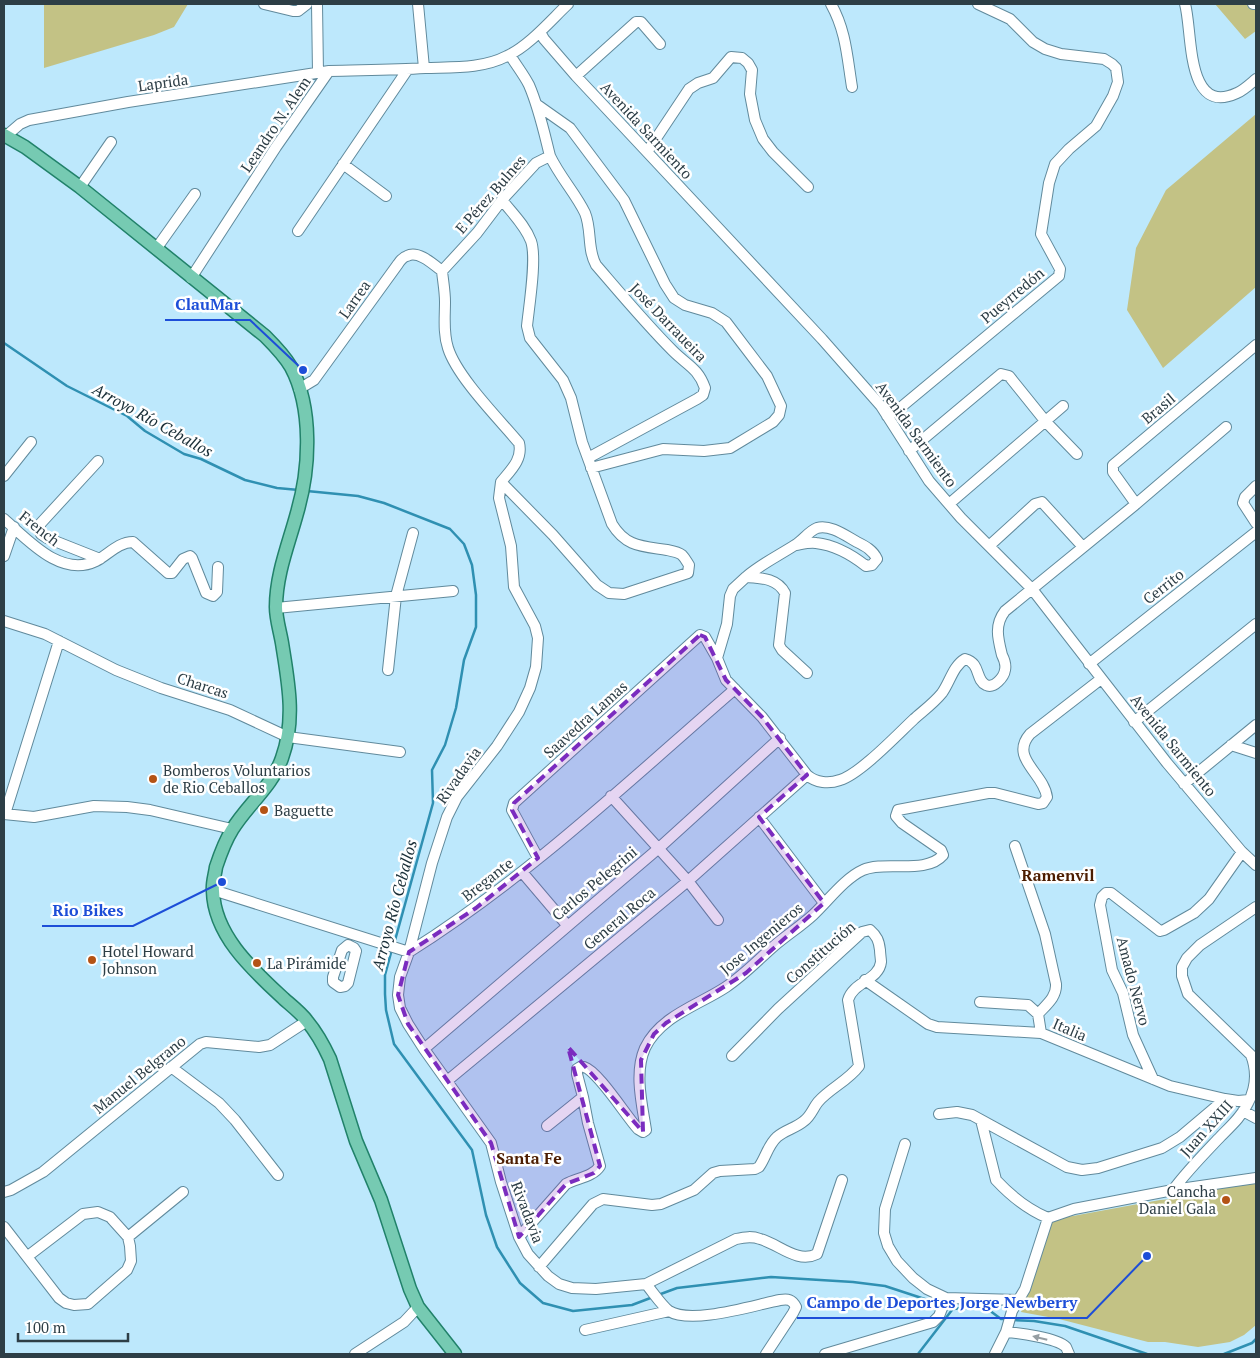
<svg xmlns="http://www.w3.org/2000/svg" width="1260" height="1358" viewBox="0 0 1260 1358" font-family="'PT Serif',serif">
<style>
.green{fill:#c3c285}
.lines{fill:none;stroke-linecap:round;stroke-linejoin:round}
.stream{stroke:#2f90b2;stroke-width:2.5}
.minor-casing{stroke:#618a9c;stroke-width:12}
.major-casing{stroke:#21826a;stroke-width:15}
.minor{stroke:#fff;stroke-width:10}
.major{stroke:#76cab2;stroke-width:12}
.oneway{fill:#969ea2}
.marked{fill:#7b2cbf;fill-opacity:0.2;stroke:#7b2cbf;stroke-width:4;stroke-dasharray:10 6;stroke-linejoin:round}
.poi-dot{fill:#b45315;stroke:#fff;stroke-width:2}
.labels{text-anchor:middle;dominant-baseline:central;stroke-width:5;stroke-linejoin:round;paint-order:stroke}
.street-label{font-size:15px;fill:#2d3e46;stroke:#fff}
.poi-label{font-size:15px;fill:#2d3e46;stroke:#fff;text-anchor:start}
.water-label{font-size:16px;font-style:italic;fill:#1a2f38;stroke:#fff}
.neighbourhood-label{font-size:16px;font-weight:bold;fill:#4c1d01;stroke:#fff}
.leader{fill:none;stroke:#1d4ed8;stroke-width:2}
.callout-dot{fill:#1d4ed8;stroke:#fff;stroke-width:2}
.callout-label{font-size:16px;text-anchor:middle;font-weight:bold;fill:#1d4ed8;stroke:#fff;stroke-width:5;stroke-linejoin:round;paint-order:stroke}
</style>
<rect width="100%" height="100%" fill="#bde8fc"/>
<path class="green" d="M44,4H188L174,27L154,35L44,68Z
M1215,4H1256V31L1245,39Z
M1256,114V287L1163,368L1127,310L1136,248L1166,190Z
M1256,1182V1325L1244,1335L1230,1342L1198,1347L1165,1342H1148L1059,1319L1021,1312L1051,1220L1160,1200L1172,1199L1203,1190Z"/>
<g class="lines">
<path class="stream" d="M4,343L67,386L127,416L145,431L184,454L201,459L245,480L277,488L299,490
M307,491L358,496L384,503L450,529L464,544L472,565L476,595V627L464,660L456,708L445,745L432,770L433,803L394,944
M392,949L385,975V994L386,1010L394,1044L472,1150L486,1215L497,1247L520,1283L543,1303L573,1311L632,1305L653,1297
M658,1295L677,1288L771,1277L853,1282L885,1286L940,1304
M945,1306L952,1309L985,1307L1001,1319H1007
M1012,1320L1034,1321L1065,1326L1147,1354
M918,1354L952,1310
M1224,1354L1252,1343L1256,1339"/>
<defs>
<path id="minor" d="M264,4L293,11H298L307,4
M317,4L318,73
M418,4L424,68
M831,4C846,31 847,56 852,87
M1185,4C1193,32 1185,117 1237,93C1244,90 1250,84 1256,79
M1253,4H1256
M540,32L544,39L576,76L822,339L881,406L929,481L961,518L1032,589L1167,763L1242,852L1256,865
M576,76L636,22H641L660,44
M536,104L570,128L624,200L665,284L674,298L685,305L712,313L726,322L767,376L781,406L779,415L773,422L730,448L704,451L663,449L591,468
M6,136L20,124L29,120L128,102L329,71
M647,152L689,89L698,83L713,78L731,57L742,58L748,63L752,70L750,94L755,120L763,139L773,152L808,187
M550,156C560,177 576,194 585,213C592,230 587,249 596,265C621,294 646,324 673,351C687,365 698,368 705,388L703,395L697,399L588,458
M343,164L386,196
M80,187L111,142
M502,200C512,213 525,225 531,241C537,258 529,306 527,326L530,338L563,380L571,398L582,442L612,524C626,547 642,546 667,550C672,551 678,552 682,555C685,558 687,562 689,565L688,573L624,594L609,593L597,585L553,535L501,482L499,498L511,546L514,587L535,626L538,638L536,667L530,688L519,712L497,746L457,797L447,817L432,863L409,952L400,977L398,995L400,1008L408,1024L424,1049L491,1143L501,1182L519,1237L528,1254L548,1276L559,1284L572,1288L596,1289L646,1284L736,1239C745,1237 752,1236 760,1239C779,1244 797,1264 817,1254L842,1180
M298,231L408,69
M156,249L195,194
M442,271L477,233L502,200L536,163L550,156C544,132 539,108 529,85C524,75 516,65 510,55
M442,271C443,281 445,291 445,302C445,317 443,333 448,348C457,377 499,419 519,443C523,459 511,470 501,482
M191,278L276,147L329,71C361,70 393,70 425,68C453,67 482,69 507,56C529,46 551,20 568,4
M299,389L314,380L398,264C400,261 403,257 407,256C418,250 433,264 442,271
M887,416L900,408L1059,276L1060,269L1041,234L1049,183L1055,164L1069,149L1096,126L1113,96L1118,82L1116,68L1112,64L1104,59L1061,54L1045,49L1033,42L1010,19L978,4
M909,451L1001,374L1009,376L1046,422L1077,454
M98,461L41,523L39,528L41,534L47,538L100,559
M4,476L31,442
M1256,486L1245,497L1243,503L1256,523
M949,504L1063,406
M1136,504L1226,427
M4,519C28,540 61,578 96,561C108,555 118,542 133,542L168,573H172L183,559L190,556L192,558L206,593L213,596L217,592L218,567
M989,546L1035,504L1042,502L1083,547
M4,556L14,527
M746,577C761,564 778,556 795,545C802,541 809,531 817,528C830,524 846,536 857,542C865,546 873,550 877,559L872,565L866,566C852,555 834,545 816,543C810,542 802,544 796,545
M276,608L453,591
M4,621L45,634L116,670L161,688L230,710L288,737L400,752
M1089,664L1256,532
M388,670L396,596L413,533
M807,673L782,650L779,645L785,593C777,578 761,578 746,577L733,589L730,596L727,624L717,658L726,680L762,717L807,775C816,783 829,784 840,780C860,774 897,735 914,719C923,711 934,703 942,693C950,682 953,666 965,659C981,663 975,680 986,685C994,689 1004,677 1005,670C1006,666 1004,659 1002,655C998,639 994,625 1005,611L1136,504L1113,472V465L1256,345
M1134,722L1256,624
M1231,745L1256,753
M1184,784L1256,725
M611,796L688,881L718,920
M4,814L34,817L94,806L127,807L150,810L232,829
M5,814L59,641
M759,817L824,903
M1015,846L1045,934L1056,984C1057,997 1046,1005 1038,1014L1041,1033L1170,1086L1225,1099L1238,1101L1249,1100
M538,858L512,810L514,803L700,635L705,637L717,658
M522,872L567,925
M213,890L409,952C527,878 630,780 735,689
M348,945L354,948L356,951L348,983L345,986L340,987L333,982V977L342,950Z
M865,980L928,1024L937,1027L1041,1033
M980,1002L1028,1005L1038,1014
M424,1049L659,848L780,738
M171,1067L219,1103L235,1120L278,1175
M1153,1079L1133,1035L1123,993L1112,970L1100,905L1102,897L1106,893H1111L1160,931L1164,930L1194,913L1209,899L1242,852
M447,1081L688,881L807,775
M1243,1111L1256,1118
M939,1114L957,1112L972,1115L1067,1167L1082,1170L1098,1168L1162,1148L1180,1137L1225,1099
M981,1120L996,1180C1010,1195 1029,1210 1048,1218
M547,1126L583,1097
M905,1144L885,1209L884,1233L888,1246L897,1261L913,1278L927,1289L946,1298L1019,1300
M1173,1190C1187,1171 1204,1154 1221,1136C1231,1126 1242,1116 1248,1103C1256,1088 1257,1071 1251,1055L1188,994L1182,976V967L1187,958L1200,945L1256,907
M4,1192L11,1190L43,1172L200,1044L206,1042L259,1047L270,1045L307,1021
M1048,1218L1074,1209L1173,1190L1256,1178
M4,1227L59,1298L66,1303L74,1305L88,1304L127,1270L131,1261L130,1246L128,1237L110,1217L98,1212L83,1214L28,1256
M128,1237L183,1192
M519,1237L566,1184C577,1178 593,1177 600,1166L588,1123L583,1097L577,1074V1069C580,1067 580,1066 584,1067C598,1071 626,1116 638,1129L643,1132L646,1130C642,1104 634,1073 645,1048C660,1016 699,1005 726,987C744,975 758,960 774,946C787,935 801,926 813,915C828,901 845,878 863,870C884,860 926,875 943,855L941,850L902,823L896,816L898,810L988,793H995L1038,804L1043,803L1047,797C1044,773 1009,758 1030,734L1101,679
M539,1267L593,1204L603,1199L652,1205L661,1204L694,1190L713,1173L720,1171L755,1169L759,1167C766,1157 768,1145 777,1137C785,1130 796,1128 804,1121C811,1116 813,1108 818,1102C830,1088 848,1081 859,1066L848,1000C853,982 879,980 881,962C881,959 880,954 880,950C879,941 877,936 870,930L862,932L778,1009L732,1056
M646,1284C652,1291 662,1306 669,1311C692,1325 754,1305 780,1300C788,1299 792,1299 796,1307L793,1313L766,1354
M585,1330L669,1311
M1006,1332C1019,1333 1057,1338 1066,1347C1066,1347 1069,1354 1069,1354
M355,1354L404,1322L418,1307
M825,1354L933,1322L939,1316L946,1298
M995,1354L1006,1332L1012,1311L1025,1289L1048,1218"/>
<path id="major" d="M4,135L25,147L80,187L265,336C275,346 284,355 291,367C313,408 310,469 297,513C289,543 276,574 276,607C276,619 280,631 282,643C288,681 296,719 282,758C272,787 247,805 232,830C225,841 220,855 216,867C215,875 212,883 213,891C214,936 254,971 284,999C292,1006 301,1013 307,1021C317,1033 324,1046 330,1059L356,1141L381,1200L410,1289L418,1307L455,1354"/>
</defs>
<use href="#minor" class="minor-casing"/>
<use href="#major" class="major-casing"/>
<use href="#minor" class="minor"/>
<use href="#major" class="major"/>
</g>
<defs><path id="oneway-solid" d="M-6-.8H1V-3.2L6.5 0L1 3.2V.8H-6Z" transform="scale(1.25)"/></defs>
<use class="oneway" href="#oneway-solid" transform="translate(1040 1338) rotate(-166)"/>
<path class="marked" d="M700,635L705,637L726,680L762,717L807,775L759,817L824,903L746,973L666,1023L654,1034L641,1060L643,1132L568,1047L600,1166L594,1173L566,1184L519,1237L491,1143L408,1024L398,995L409,952L476,908L538,858L512,810L514,803Z"/>
<g class="poi-dot">
<circle cx="153" cy="779" r="5"/>
<circle cx="264" cy="810" r="5"/>
<circle cx="92" cy="960" r="5"/>
<circle cx="257" cy="963" r="5"/>
<circle cx="1226" cy="1200" r="5"/>
</g>
<g class="labels">
<g class="street-label">
<text transform="translate(163 82) rotate(-8)">Laprida</text>
<text transform="translate(275 124) rotate(-56)">Leandro N. Alem</text>
<text transform="translate(647 130) rotate(47)">Avenida Sarmiento</text>
<text transform="translate(490 194) rotate(-49)">E Pérez Bulnes</text>
<text transform="translate(1012 295) rotate(-40)">Pueyrredón</text>
<text transform="translate(354 299) rotate(-55)">Larrea</text>
<text transform="translate(669 322) rotate(46)">José Darraueira</text>
<text transform="translate(1158 408) rotate(-40)">Brasil</text>
<text transform="translate(917 434) rotate(54)">Avenida Sarmiento</text>
<text transform="translate(40 528) rotate(38)">French</text>
<text transform="translate(1163 586) rotate(-38)">Cerrito</text>
<text transform="translate(203 685) rotate(18)">Charcas</text>
<text transform="translate(585 719) rotate(-42)">Saavedra Lamas</text>
<text transform="translate(1174 745) rotate(51)">Avenida Sarmiento</text>
<text transform="translate(458 775) rotate(-55)">Rivadavia</text>
<text transform="translate(487 879) rotate(-38)">Bregante</text>
<text transform="translate(594 883) rotate(-40)">Carlos Pelegrini</text>
<text transform="translate(619 918) rotate(-40)">General Roca</text>
<text transform="translate(761 938) rotate(-40)">Jose Ingenieros</text>
<text transform="translate(820 952) rotate(-41)">Constitución</text>
<text transform="translate(1134 981) rotate(75)">Amado Nervo</text>
<text transform="translate(1070 1029) rotate(23)">Italia</text>
<text transform="translate(139 1074) rotate(-39)">Manuel Belgrano</text>
<text transform="translate(1206 1128) rotate(-48)">Juan XXIII</text>
<text transform="translate(528 1212) rotate(69)">Rivadavia</text>
</g>
<g class="poi-label">
<text x="163" y="770">Bomberos Voluntarios<tspan x="163" dy="17">de Rio Ceballos</tspan></text>
<text x="274" y="810">Baguette</text>
<text x="102" y="951">Hotel Howard<tspan x="102" dy="17">Johnson</tspan></text>
<text x="267" y="963">La Pirámide</text>
<text x="1216" y="1191" text-anchor="end">Cancha<tspan x="1216" dy="17">Daniel Gala</tspan></text>
</g>
<g class="water-label">
<text transform="translate(153 420) rotate(29)">Arroyo Río Ceballos</text>
<text transform="translate(394 905) rotate(-75)">Arroyo Río Ceballos</text>
</g>
<g class="neighbourhood-label">
<text x="1058" y="875">Ramenvil</text>
<text x="529" y="1158">Santa Fe</text>
</g>
</g>
<path class="leader" d="M303 370L250 320H165M222 882L133 926H42M1147 1256L1087 1318H797"/>
<g class="callout-dot">
<circle cx="303" cy="370" r="5"/>
<circle cx="222" cy="882" r="5"/>
<circle cx="1147" cy="1256" r="5"/>
</g>
<g class="callout-label">
<text x="208" y="310">ClauMar</text>
<text x="88" y="916">Rio Bikes</text>
<text x="942" y="1308">Campo de Deportes Jorge Newberry</text>
</g>
<rect width="1260" height="1358" fill="none" stroke="#2d3e46" stroke-width="10"/>
<path d="M18 1333v8h110v-8" fill="none" stroke="#2d3e46" stroke-width="2.5"/>
<text x="25" y="1333" font-size="15" fill="#2d3e46" stroke="#ffffff" stroke-width="4" paint-order="stroke">100 m</text>
</svg>
